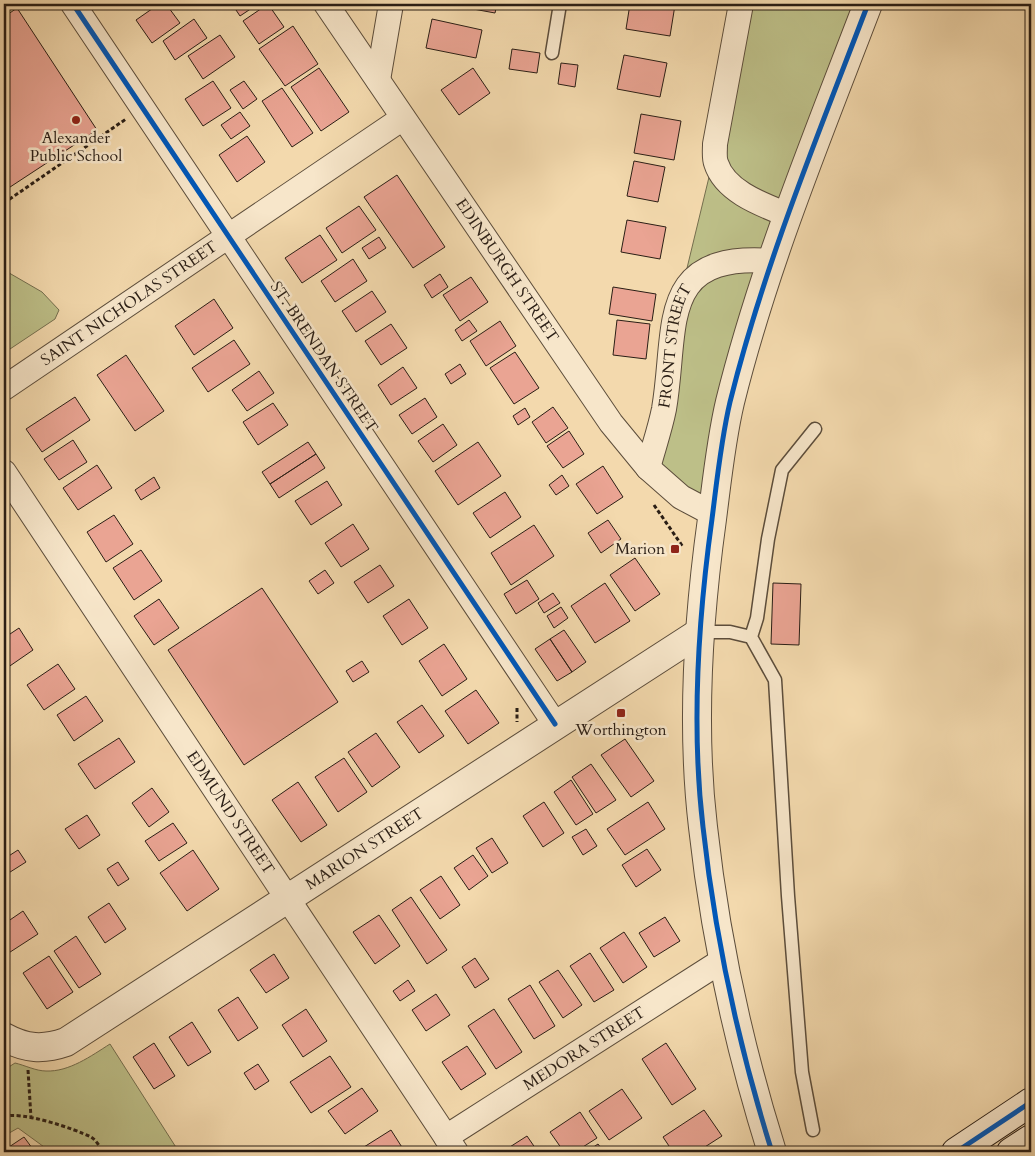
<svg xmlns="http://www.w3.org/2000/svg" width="1035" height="1156" viewBox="0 0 1035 1156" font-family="Cardo,serif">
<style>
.green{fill:#bdbf88;stroke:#746e4e}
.building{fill:#eaa493;stroke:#2a1e15}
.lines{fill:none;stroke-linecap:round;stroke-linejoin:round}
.service-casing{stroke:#5c4d3b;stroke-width:15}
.minor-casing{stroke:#5c4d3b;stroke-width:26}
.tertiary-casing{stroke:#5c4d3b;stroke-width:30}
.secondary-casing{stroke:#2a1e15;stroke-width:30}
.path{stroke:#2a1e15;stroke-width:3;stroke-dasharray:4 2.5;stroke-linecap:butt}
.service{stroke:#f7e6ca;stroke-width:12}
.minor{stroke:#f7e6ca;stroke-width:24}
.tertiary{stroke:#f7e6ca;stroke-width:28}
.secondary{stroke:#f7e6ca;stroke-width:28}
.cycleway-casing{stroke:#f7e6ca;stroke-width:8}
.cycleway{stroke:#0057b8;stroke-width:5}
.poi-dot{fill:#8f2418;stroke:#f7e6ca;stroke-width:2}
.labels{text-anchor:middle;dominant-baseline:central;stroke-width:5;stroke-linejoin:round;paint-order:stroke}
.poi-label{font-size:16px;fill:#2a1e15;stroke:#f7e6ca}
.street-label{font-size:16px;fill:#2a1e15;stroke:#f7e6ca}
</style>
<rect width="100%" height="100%" fill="#f3d9ad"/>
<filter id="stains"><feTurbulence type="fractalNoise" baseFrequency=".004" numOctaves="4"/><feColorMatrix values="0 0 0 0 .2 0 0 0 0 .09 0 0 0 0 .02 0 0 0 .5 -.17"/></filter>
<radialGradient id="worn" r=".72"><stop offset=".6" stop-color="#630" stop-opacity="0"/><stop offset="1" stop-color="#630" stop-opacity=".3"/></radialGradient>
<path class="green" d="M743,4H870L785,230L715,512L647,466L681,293L717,144Z
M4,270L42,292L59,310L55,319L4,353Z
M110,1044L179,1152H51L18,1128L4,1136V1070L15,1063C24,1065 36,1071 46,1071C69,1072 91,1056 110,1044Z"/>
<path class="building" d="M159,4H166L180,23L152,43L136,20Z
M232,4H258L240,16Z
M268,4L284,27L259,44L243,21Z
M446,4H497L495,13Z
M630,4L675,5L670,36L626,29Z
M17,8L97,130L4,191V100L9,97L4,88V17Z
M194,19L207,38L175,60L163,41Z
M432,19L482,30L476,58L426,48Z
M293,26L318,64L285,86L259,49Z
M220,35L235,57L203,79L188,56Z
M512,49L540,53L537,73L509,69Z
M624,55L667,63L660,97L617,89Z
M561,63L578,65L575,87L558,84Z
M319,68L349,112L321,131L291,87Z
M473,68L490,93L459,115L441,90Z
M213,81L231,108L203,126L185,99Z
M244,81L257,99L243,109L230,90Z
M282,88L313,133L292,147L262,101Z
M240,112L250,126L231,139L221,125Z
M641,114L681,121L674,160L634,153Z
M247,136L265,162L237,182L219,155Z
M634,161L665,167L658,202L627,196Z
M397,175L445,247L413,268L364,197Z
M359,206L376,230L342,253L326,228Z
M627,220L666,227L660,259L621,252Z
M320,235L337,260L302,283L285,258Z
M379,237L386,248L369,259L362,248Z
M353,259L367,281L335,302L321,281Z
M440,274L448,287L432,298L424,285Z
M471,277L488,302L460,321L443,295Z
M613,287L656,294L652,321L609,314Z
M372,291L386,312L356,332L342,311Z
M214,299L233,328L194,355L175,326Z
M469,320L477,331L462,341L455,330Z
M617,320L650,324L646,359L613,355Z
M500,321L516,346L486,366L470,341Z
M391,324L407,348L381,365L365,341Z
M234,340L250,364L208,392L192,368Z
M515,352L539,388L514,404L490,368Z
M126,355L164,411L135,431L97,375Z
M460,364L466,374L451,384L445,374Z
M403,367L417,388L391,405L378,385Z
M259,371L274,393L247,411L232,390Z
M75,397L90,420L42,452L26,429Z
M425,398L437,417L412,434L399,415Z
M273,403L288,425L258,445L243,422Z
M553,407L568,428L546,443L532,422Z
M525,408L530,417L518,425L513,416Z
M443,424L457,445L433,462L418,441Z
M569,431L584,454L563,468L547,446Z
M73,440L87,462L59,480L44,459Z
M308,442L316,454L270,484L262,472Z
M478,442L501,476L458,505L435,471Z
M316,454L325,468L279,498L270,484Z
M97,465L112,488L78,510L63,488Z
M603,466L623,497L597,514L576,484Z
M562,475L569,486L556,495L549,485Z
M154,477L160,488L141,500L135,490Z
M327,481L342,505L311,525L295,501Z
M505,492L521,517L490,538L473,513Z
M114,515L133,544L106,562L87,532Z
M608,520L621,539L601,553L588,533Z
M353,524L369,549L341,567L325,543Z
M534,525L554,556L511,585L491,553Z
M141,550L162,581L134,600L113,568Z
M635,558L660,594L635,611L610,575Z
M380,565L394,586L368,603L354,582Z
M325,570L334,583L318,594L309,581Z
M527,580L539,599L516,614L504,594Z
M605,583L630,621L595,643L571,606Z
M773,583L801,584L799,645L771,644Z
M262,588L338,702L244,765L168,650Z
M553,593L560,603L544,613L538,603Z
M159,599L179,628L154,645L134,616Z
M409,599L428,628L402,645L383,616Z
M561,607L568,618L554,628L547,616Z
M19,628L33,650L4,670V638Z
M564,630L586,662L572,672L550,639Z
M550,639L572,672L557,681L535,649Z
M444,644L467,679L442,696L419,661Z
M362,661L369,672L353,682L346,671Z
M58,664L75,689L44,710L27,685Z
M476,690L499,723L468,744L445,711Z
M86,696L103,721L74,741L57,715Z
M422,705L444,736L419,753L397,722Z
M376,733L400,767L372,787L348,752Z
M119,738L135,762L95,789L78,764Z
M625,739L654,781L631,797L601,755Z
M344,758L367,792L338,812L315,777Z
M591,764L616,800L596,813L572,777Z
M571,780L593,814L576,825L554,792Z
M298,782L327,825L301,842L272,800Z
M152,788L169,812L149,827L132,803Z
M544,802L564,833L543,847L523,816Z
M648,802L665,829L625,855L607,829Z
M87,815L100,835L79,849L65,829Z
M173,823L187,843L159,861L145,841Z
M586,829L597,846L583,855L572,837Z
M492,838L508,863L492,873L476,848Z
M647,849L661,870L636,887L622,865Z
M18,850L26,862L7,874L4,868V859Z
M193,850L219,889L187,911L160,873Z
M473,855L488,876L469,890L454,868Z
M118,862L129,879L118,886L107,869Z
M441,876L460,905L440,919L420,890Z
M411,897L447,950L427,964L392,910Z
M109,903L126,929L105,943L88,917Z
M23,911L38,934L4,956V924Z
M379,915L400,946L375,964L353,932Z
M665,917L680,941L654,957L639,933Z
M624,932L647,967L623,983L600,948Z
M76,936L101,974L79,988L54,951Z
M590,953L614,990L594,1002L570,966Z
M274,954L289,978L266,993L250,970Z
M49,956L73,992L47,1009L23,973Z
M475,958L489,979L475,988L462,967Z
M558,970L582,1005L563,1018L539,982Z
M408,980L415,991L400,1001L393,991Z
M530,985L555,1026L534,1039L508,999Z
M436,994L450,1015L426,1031L412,1010Z
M238,997L258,1028L238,1041L218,1010Z
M306,1009L327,1041L303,1057L282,1025Z
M494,1009L522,1052L496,1069L468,1026Z
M192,1022L211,1052L188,1066L169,1037Z
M154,1043L175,1076L154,1089L133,1057Z
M666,1043L696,1089L672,1105L642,1059Z
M467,1046L486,1074L461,1090L442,1062Z
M330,1056L351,1087L311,1113L290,1082Z
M258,1064L269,1081L255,1090L244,1073Z
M362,1088L378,1111L345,1134L328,1111Z
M622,1089L642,1118L609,1140L589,1111Z
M704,1110L722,1136L697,1152H673L663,1137Z
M580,1112L597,1138L575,1152H564L550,1132Z
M391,1130L405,1152H367L364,1147Z
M527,1136L538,1152H502Z
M24,1137L35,1152H13L9,1147Z
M598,1144L604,1152H586Z"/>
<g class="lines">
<defs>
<path id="service" d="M552,53L560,4
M700,632H730L751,637L775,680L788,896L802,1072L813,1130
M751,637L757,618L768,539L782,470L815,429"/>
<g id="minor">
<path d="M73,4L555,724"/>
<path id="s1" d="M326,4L611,423L648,468L681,497L713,514"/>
<path d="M741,4L715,144C715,150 714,158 716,163C725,192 763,205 788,215"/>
<path d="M378,80L391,4"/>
<path id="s2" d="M4,388L403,118"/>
<path id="s3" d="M648,468C653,449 660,429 664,409C678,327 656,252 772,261"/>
<path id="s4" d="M4,472L456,1152"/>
<path id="s5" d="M446,1137L723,960"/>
</g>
<g id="tertiary">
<path id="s6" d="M4,1037C26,1049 43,1050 66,1042L700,632"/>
<path d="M772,1152C739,1047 715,937 703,827C691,726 698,620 712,519C717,480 721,440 730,402C764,265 818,135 868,4"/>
</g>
<path id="secondary" d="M956,1152L1031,1102
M1011,1152L1031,1139"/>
</defs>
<use href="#service" class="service-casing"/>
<use href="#minor" class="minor-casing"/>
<use href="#tertiary" class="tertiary-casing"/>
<use href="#secondary" class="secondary-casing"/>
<path class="path" d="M4,203L126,119
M654,505L683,547
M517,708V722
M28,1070L31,1118
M4,1117C20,1110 75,1129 91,1137C96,1140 100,1147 103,1152"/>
<use href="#service" class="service"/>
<use href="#minor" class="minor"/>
<use href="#tertiary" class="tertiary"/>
<use href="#secondary" class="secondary"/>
<defs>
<path id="cycleway" d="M73,4L555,724
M772,1152C739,1047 715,937 703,827C691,726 698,620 712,519C717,480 721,440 730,402C764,265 818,135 868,4
M956,1152L1031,1102"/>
</defs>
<use href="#cycleway" class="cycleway-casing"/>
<use href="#cycleway" class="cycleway"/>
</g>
<g class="poi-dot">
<circle cx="76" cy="120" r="5"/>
<rect x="670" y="544" width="10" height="10" rx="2.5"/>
<rect x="616" y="708" width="10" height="10" rx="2.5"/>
</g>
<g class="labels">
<g class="poi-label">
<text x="76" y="138">Alexander<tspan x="76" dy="18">Public School</tspan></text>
<text x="665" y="549" text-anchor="end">Marion</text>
<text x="621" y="730">Worthington</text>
</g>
<g class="street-label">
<text stroke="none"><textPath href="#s1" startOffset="322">EDINBURGH STREET</textPath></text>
<text stroke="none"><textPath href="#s2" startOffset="151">SAINT NICHOLAS STREET</textPath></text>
<text stroke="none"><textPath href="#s3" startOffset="125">FRONT STREET</textPath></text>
<text transform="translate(324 357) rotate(56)">ST. BRENDAN STREET</text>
<text stroke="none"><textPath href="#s4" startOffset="409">EDMUND STREET</textPath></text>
<text stroke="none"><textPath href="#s6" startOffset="420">MARION STREET</textPath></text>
<text stroke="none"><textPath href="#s5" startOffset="164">MEDORA STREET</textPath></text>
</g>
</g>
<rect width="1035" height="1156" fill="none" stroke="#f3d9ad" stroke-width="20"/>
<rect x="5" y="5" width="1025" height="1146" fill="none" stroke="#2a1e15" stroke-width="2.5"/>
<rect x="10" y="10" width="1015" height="1136" fill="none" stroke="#2a1e15"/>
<rect width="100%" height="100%" filter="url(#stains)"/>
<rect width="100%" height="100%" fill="url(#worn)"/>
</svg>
